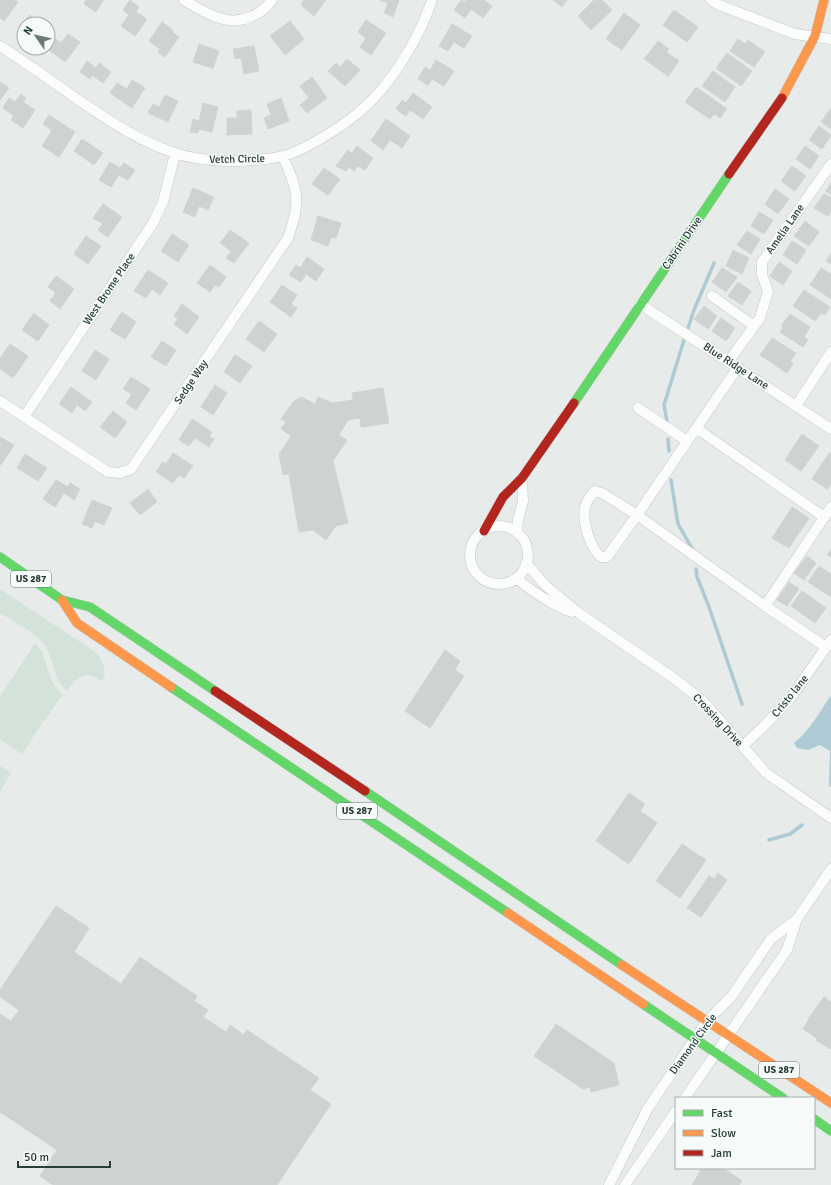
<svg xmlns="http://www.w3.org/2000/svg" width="831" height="1185" viewBox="0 0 831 1185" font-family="Signika,sans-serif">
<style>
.green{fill:#d3e3da}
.water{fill:#aecad4}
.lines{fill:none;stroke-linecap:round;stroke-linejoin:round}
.stream{stroke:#aecad4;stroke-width:3.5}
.building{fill:#ced3d1;stroke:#d0d5d3}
.street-casing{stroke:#c4c9c7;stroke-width:11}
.fast-casing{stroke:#c5cac9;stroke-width:10}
.slow-casing{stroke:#c5cac9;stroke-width:10}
.jam-casing{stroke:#c5cac9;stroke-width:10}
.street{stroke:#fbfcfc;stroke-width:10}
.fast{stroke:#63d668;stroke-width:9}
.slow{stroke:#ff974d;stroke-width:9}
.jam{stroke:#b3261e;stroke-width:9}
.labels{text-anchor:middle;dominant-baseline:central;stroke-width:3;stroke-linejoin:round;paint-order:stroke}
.shield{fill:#f6faf9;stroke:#657673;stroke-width:1}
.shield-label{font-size:10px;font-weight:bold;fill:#273d3a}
.street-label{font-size:11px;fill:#273d3a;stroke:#f6faf9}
</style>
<rect width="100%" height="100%" fill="#e7ecea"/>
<path class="green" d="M0,589L94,651C102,659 106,667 104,679L101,681C98,679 95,677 92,676C81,672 73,683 67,691C52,678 54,659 44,644C38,635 10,619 0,613Z
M35,643C50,656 45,683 63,694L44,721L42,722L41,725L22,754L0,739V697Z
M0,766L11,773L0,792Z"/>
<path class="water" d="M831,695V787L829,786L830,751L820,745L808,750L797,748L794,743C810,730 820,712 831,695Z"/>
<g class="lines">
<path class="stream" d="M688,328L694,310L714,263
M667,421L664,405L684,340
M668,439L669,451
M671,480L678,524L693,550
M696,569L697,577L709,607L742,704
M769,840L790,834L802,825"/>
</g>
<path class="building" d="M0,0H15L18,2L4,21L0,18Z
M86,0H103L96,12L84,4Z
M130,0L139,7L136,12L147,19L135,36L121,26L129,15L123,10Z
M304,0H326L314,16L301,5Z
M379,0H399L393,17L384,13L388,3Z
M461,0L465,2L466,0H484L492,6L483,18L471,9L465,18L454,10Z
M553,0H567L562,7Z
M594,0H602L612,10L591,30L578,16Z
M674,10L698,27L687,42L663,25Z
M624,13L640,25L622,50L606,39Z
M29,15L43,24H24Z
M366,20L386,33L371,55L360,47L366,38L358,32Z
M290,21L304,39L285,55L270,36Z
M162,22L173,30L172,32L179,37L165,57L158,52L160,49L149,41Z
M452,24L472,36L464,48L454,42L448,51L439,46Z
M68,34L80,42L65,62L49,50L51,48L48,46V38L50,35L61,43Z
M738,39L745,44L748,40L765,52L754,67L730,51Z
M658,41L669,49L666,52L679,61L668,76L644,59Z
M199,44L219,51L213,68L193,62Z
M254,46L259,71L244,74L241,58L235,59L233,49Z
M727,53L752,71L741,86L716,68Z
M347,59L360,70L345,86L328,71L336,63L340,67Z
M436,60L454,71L444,86L432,79L428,85L418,79L425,67L430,70Z
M87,61L96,68L99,63L111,72L103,83L92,75L90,79L80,72Z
M713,71L735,87L725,102L702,86Z
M312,77L327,98L307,113L300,105L309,98L300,86Z
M132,80L145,88L132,108L110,93L117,83L127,89Z
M0,82L9,88L0,100Z
M696,87L727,109L720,118L714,114L710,119L685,102Z
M413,93L432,107L423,119L410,110L406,116L396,109L402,100L406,103Z
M21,94L26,98L23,102L35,110L23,128L11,120L14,116L3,108L9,98L15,102Z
M165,95L178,101L168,122L148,113L153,104L159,107Z
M281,98L289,121L268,129L264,118L271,115L267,104Z
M203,103L218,107L212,132L199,129L198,133L190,132L193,119L199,121Z
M831,108V129L821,122Z
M251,110L252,134L227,135V118H237V111Z
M49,115L75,132L59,157L42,146L52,130L43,124Z
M386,119L410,136L402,148L390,140L383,150L371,141Z
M819,126L831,135L822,149L809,140Z
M82,139L103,153L94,165L74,151Z
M357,146L373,158L365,170L358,166L354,171L349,167L346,171L336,166L348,150L352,153Z
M805,146L819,156L810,169L796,159Z
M110,162L120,168L124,163L135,170L128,180L119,175L111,187L99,180Z
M792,166L806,176L795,191L781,181Z
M324,168L340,179L328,195L312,184Z
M831,183V195L826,191Z
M193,188L214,197L208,210L199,206L195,217L183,212Z
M775,189L789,199L778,214L765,204Z
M824,194L831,198V211L828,216L814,208Z
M103,204L122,217L108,237L98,230L103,224L93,218Z
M759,212L773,220L764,234L751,226Z
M318,216L341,223L336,238L331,237L328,246L311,240Z
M805,221L819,232L809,246L794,236Z
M230,230L249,243L234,263L226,258L231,251L220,243Z
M747,231L760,239L751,254L737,245Z
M172,234L189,245L178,262L161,251Z
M86,236L101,246L88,264L74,254Z
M792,241L806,250L797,264L783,255Z
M733,250L749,258L742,274L726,266Z
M831,253V264L826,261Z
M307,257L324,269L316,281L306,274L301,282L289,275L296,265L300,268Z
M779,262L792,271L783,285L770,276Z
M210,265L226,277L219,287L215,285L210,292L197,283Z
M722,268L737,277L726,292L712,282Z
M821,268L831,274V299L810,285Z
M148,270L168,283L160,295L152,289L146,298L134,291Z
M56,276L74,289L60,309L50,301L56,293L48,287Z
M738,282L751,291L742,305L728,296Z
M282,285L297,295L291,304L297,308L291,317L270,302Z
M804,290L830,307L825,315L821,313L815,321L793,306Z
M182,304L199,317L187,334L174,324L178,318L174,316Z
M704,306L717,316L708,329L694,319Z
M122,312L136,322L125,339L110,330Z
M34,313L49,325L38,341L22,330Z
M790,314L810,327L804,337L808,340L803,347L780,332L783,328L781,326Z
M721,318L735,328L726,341L712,331Z
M259,321L277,334L264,352L246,339Z
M772,338L796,353L790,362L793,364L787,373L760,355Z
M162,341L176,350L166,366L151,357Z
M10,344L28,356L13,378L0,369V358Z
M95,350L109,359L96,380L82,371Z
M235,355L252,366L240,383L224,372Z
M131,377L150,389L136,410L126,403L132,394L123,389Z
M215,385L227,393L213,415L201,407Z
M71,387L92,402L85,411L77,405L72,413L59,404Z
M383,388L389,423L361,427L360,418L348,420L339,435L347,440L333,461L348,523L336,526L326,540L313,530L299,532L289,474L283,475L279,454L291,436L281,429L286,422L281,419L293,402L301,397L315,404L318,397L332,403L353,400L352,393Z
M113,411L127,422L115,438L100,427Z
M192,419L212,432L209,436L214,439L209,447L195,438L189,446L179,440Z
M802,434L819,446L801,471L785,460Z
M0,437L14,445L1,465L0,464Z
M173,453L193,466L184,478L179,475L173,483L156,472L163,462L166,464Z
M829,453L831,454V484L827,489L812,479Z
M25,454L47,468L38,481L17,468Z
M56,480L68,487L70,483L80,489L74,500L64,493L55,507L43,499Z
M148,489L157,502L140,515L130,503Z
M92,500L112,508L104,525L95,521L92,528L82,524Z
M792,507L809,518L789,548L772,538Z
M831,549V557L827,555Z
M807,556L816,563L804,580L794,573Z
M819,566L831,574V597L808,582Z
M789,582L799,589L787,606L777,600Z
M802,591L826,608L815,623L791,606Z
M445,650L460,661L455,670L464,676L430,728L405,711Z
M629,793L645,804L640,811L657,823L629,864L596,841Z
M682,844L706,860L680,898L656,881Z
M718,873L727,880L701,917L687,908L709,876L714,879Z
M56,906L89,928L74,952L121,984L140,957L197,996L194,1001L208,1010L203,1017L226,1032L230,1025L244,1035L247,1030L319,1078L310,1090L331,1104L277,1185H53L40,1176L57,1150L0,1112V1014L11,1021L19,1010L0,997V990Z
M824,997L831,1002V1048L830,1049L816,1040L818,1039L803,1029L809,1019H808Z
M556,1024L614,1063L619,1085L591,1092L590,1087L583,1089L534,1056Z
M702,1168H723L742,1181L739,1185H692Z"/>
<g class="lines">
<defs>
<path id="street" d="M184,0C195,7 211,16 223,19C241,24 262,15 272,0
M711,0L719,5L795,34L831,39
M0,46C26,63 52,81 77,99C108,120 138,141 175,153C195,160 216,161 237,161C252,160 268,160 283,156C293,154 304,148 313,143C329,134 344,125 358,113C390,87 419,39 432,0
M712,296L754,326
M640,304L831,429
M729,361L760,318L768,291L762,275V262L831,164
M738,367L637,515L765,606L826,647
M0,401L108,472L120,473L131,469L288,238C293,223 299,205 295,189C293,178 287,167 283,156
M796,406L831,352
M638,408L687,441
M24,417L153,223L163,202L175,154
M696,428L824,517
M595,491L602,493L637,515L607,557H601C590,548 582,521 585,507C587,501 591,495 595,491Z
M470 555a29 29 0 1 1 58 0a29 29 0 1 1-58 0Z
M517,533L518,520L523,501L522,478
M526,563L546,586L580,614L672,677L703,701L766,773L831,818
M517,578C526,588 559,609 572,612
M765,606L831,507
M743,746L766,724L790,699L831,640
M685,1098L787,950L797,919L831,869
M609,1185L648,1108L707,1021L731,997L771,939L797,919
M625,1185L676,1111"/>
<path id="fast" d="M574,403L729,174
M0,557L62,600L90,607L215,691
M171,687L508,913
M365,791L622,965
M643,1004L783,1098
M814,1119L831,1131"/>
<path id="slow" d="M782,98L815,36L824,0
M62,600L77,623L171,687
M508,913L643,1004
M622,965L831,1103"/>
<path id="jam" d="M729,174L782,98
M484,531L503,497L522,478L574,403
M215,691L365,791"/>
</defs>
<use href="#street" class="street-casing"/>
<use href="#fast" class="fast-casing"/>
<use href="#slow" class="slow-casing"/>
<use href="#jam" class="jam-casing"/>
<use href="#street" class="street"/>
<use href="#fast" class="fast"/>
<use href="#slow" class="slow"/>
<use href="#jam" class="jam"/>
</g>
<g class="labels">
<g class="shield">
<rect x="11" y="571" width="40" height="16" rx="3"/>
<rect x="337" y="803" width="40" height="16" rx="3"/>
<rect x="759" y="1062" width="40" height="16" rx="3"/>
</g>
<g class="shield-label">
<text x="31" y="579">US 287</text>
<text x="357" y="811">US 287</text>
<text x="779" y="1070">US 287</text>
</g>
<g class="street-label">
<text transform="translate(237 159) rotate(-1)">Vetch Circle</text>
<text transform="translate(785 229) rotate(-55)">Amelia Lane</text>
<text transform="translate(682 243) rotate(-56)">Cabrini Drive</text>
<text transform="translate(109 289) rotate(-56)">West Brome Place</text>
<text transform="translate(736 366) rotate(33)">Blue Ridge Lane</text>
<text transform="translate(191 382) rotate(-56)">Sedge Way</text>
<text transform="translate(790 696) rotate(-51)">Cristo lane</text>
<text transform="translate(718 720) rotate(47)">Crossing Drive</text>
<text transform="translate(693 1044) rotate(-54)">Diamond Circle</text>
</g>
</g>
<rect x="675" y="1097" width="140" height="72" fill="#f6faf9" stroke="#a3aead"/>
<rect x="683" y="1110" width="20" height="6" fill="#63d668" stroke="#a3aead"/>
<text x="711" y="1117" font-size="12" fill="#273d3a">Fast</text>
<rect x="683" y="1130" width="20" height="6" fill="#ff974d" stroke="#a3aead"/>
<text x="711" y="1137" font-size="12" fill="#273d3a">Slow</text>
<rect x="683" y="1150" width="20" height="6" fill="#b3261e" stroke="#a3aead"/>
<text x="711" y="1157" font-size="12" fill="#273d3a">Jam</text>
<g transform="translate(36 36) rotate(304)"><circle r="19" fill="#f6faf9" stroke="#a3aead"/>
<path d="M0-3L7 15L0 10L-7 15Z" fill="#6a7a78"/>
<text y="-6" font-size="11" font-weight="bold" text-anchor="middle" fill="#273d3a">N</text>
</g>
<path d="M18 1161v6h92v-6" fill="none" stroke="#273d3a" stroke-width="2"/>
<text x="24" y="1161" font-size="12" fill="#273d3a" stroke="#f6faf9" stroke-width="3" paint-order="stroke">50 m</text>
</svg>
